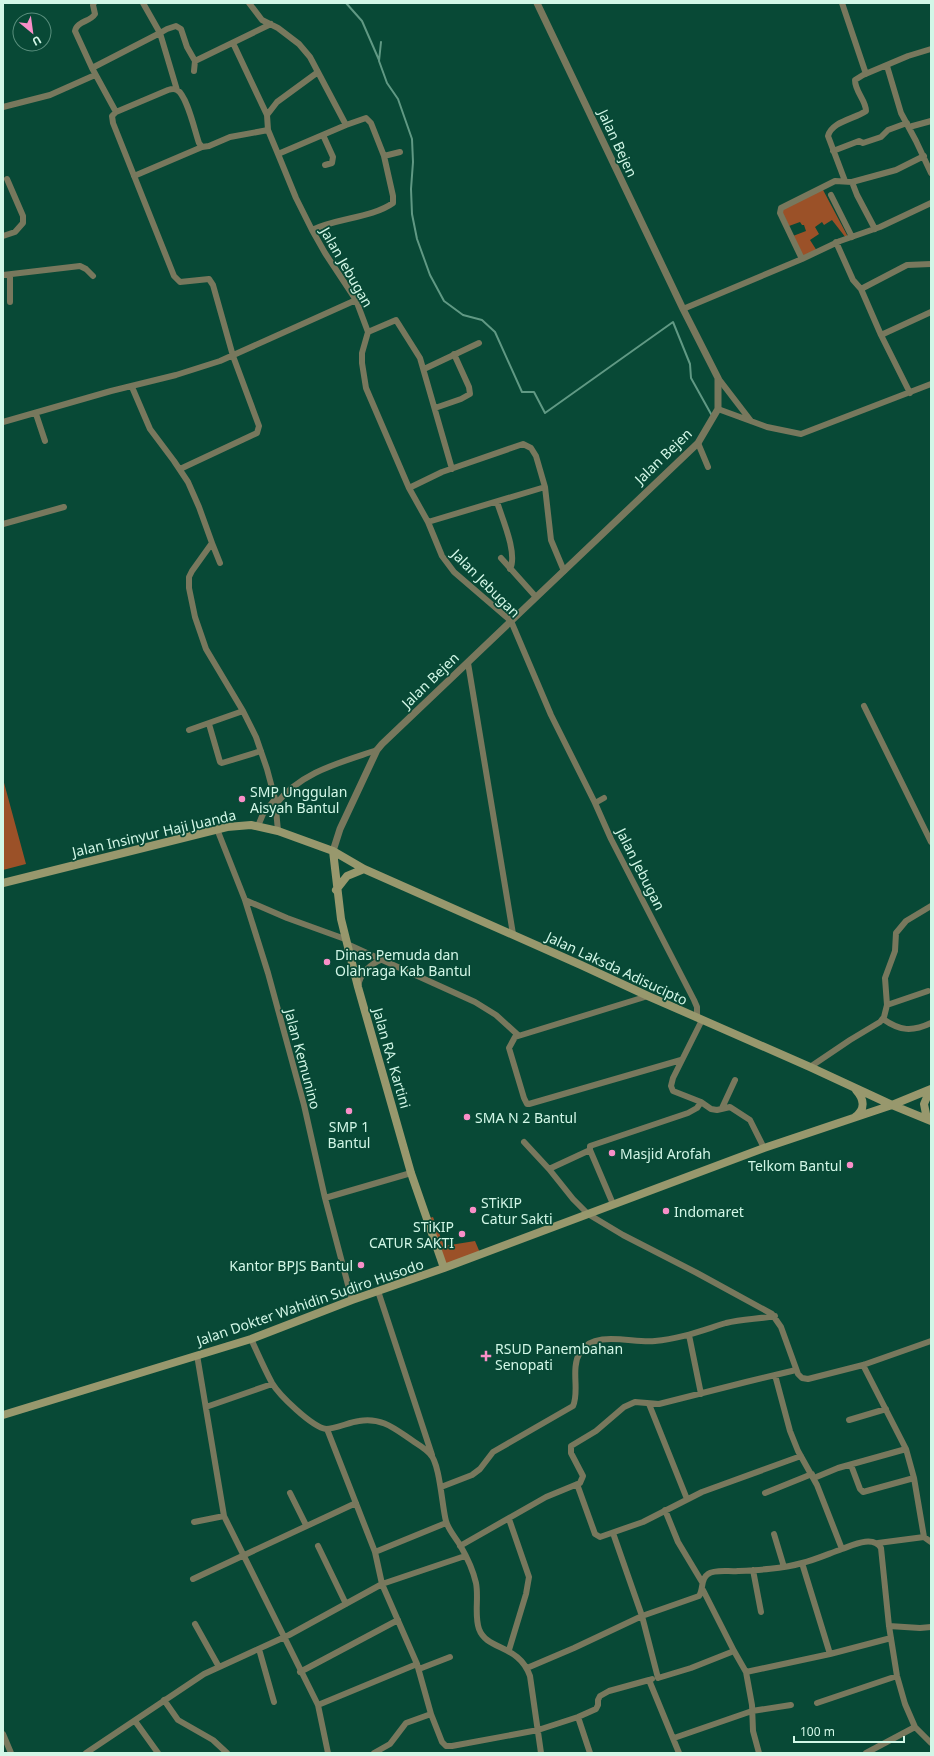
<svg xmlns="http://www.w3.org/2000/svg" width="934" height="1756" viewBox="0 0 934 1756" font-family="'Noto Sans',sans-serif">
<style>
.green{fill:#9b5128}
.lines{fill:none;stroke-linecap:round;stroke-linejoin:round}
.stream{stroke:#609984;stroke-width:2}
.minor{stroke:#78785d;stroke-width:6}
.tertiary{stroke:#78785d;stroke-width:7}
.secondary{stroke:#98986d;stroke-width:8}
.poi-dot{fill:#f98fc8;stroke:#084936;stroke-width:1.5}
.labels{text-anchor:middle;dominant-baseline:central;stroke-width:3.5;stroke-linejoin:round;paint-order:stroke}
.street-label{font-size:14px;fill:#d2f7e7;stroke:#084936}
.poi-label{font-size:14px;fill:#d2f7e7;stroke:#084936;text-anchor:start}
</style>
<rect width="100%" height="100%" fill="#084936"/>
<path class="green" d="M822,188L848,237L846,238L832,220L824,225L822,222L815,227L819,234L810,240L817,251L803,256L793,236L806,231L804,225H802L800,222L789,226L781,210Z
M3,779L26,864L3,870Z
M433,1217L444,1246L475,1241L481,1255L443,1269L424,1220Z"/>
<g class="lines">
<path class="stream" d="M346,3L362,21L379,60
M381,42L379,61L387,83L398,99L412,139L413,162L411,189L412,214L417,239L430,275L444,301L463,315L482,320L495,332L522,392H534L545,413L673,322L690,364L691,378L711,414"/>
<path class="minor" d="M94,3L93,5L95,14C90,22 77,21 75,31L92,68L116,112
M143,3L160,33L167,29L176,26L181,29L187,47L195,61
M249,3L262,20L278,28L299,44L310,57L346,125L278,154L296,198L312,230L325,253L356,300L368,332L362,353V363L366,388L409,488L428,522L442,556L454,572L511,621L551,715L595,803L611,839L694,1000L697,1007V1018
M842,3L866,74
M887,66L901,113L916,141L931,173
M92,68L160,33L177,90
M194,71L195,61L271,24
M3,107L50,95L95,75
M267,115L277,102L318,72
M346,125L366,118L371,123L384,156L400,152
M909,127L931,121
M268,130L278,154
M323,135L333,157L332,163L325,165
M833,151L859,141L863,143L881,137L888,130L907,123
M134,176L202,147
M845,181L828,136C832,121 855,119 866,111C866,100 855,92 855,80L863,75L908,56L931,49
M831,195L852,237
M875,229L857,195L852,182L896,170L924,156
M312,230C336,218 372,218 393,203V196L384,156
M3,236L15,232L23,223V216L7,179
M836,242L853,280L861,289L881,335L910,393
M802,259L780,213L781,208L835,181L852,182
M3,275L80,266L86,269L93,276
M10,275V302
M861,289L907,265L931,264
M683,309L802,259L840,241L880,227L931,203
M368,332L396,320L420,358L452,469
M881,335L931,312
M424,369L479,343
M718,378L751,421
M132,387L150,429L174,461L188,482L199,507L212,543L192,571L189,577V588L195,617L206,649L243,711L256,737L267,769L275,799L278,831
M435,408L461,399L470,394L469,387L454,354
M718,409L767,427L801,434L931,384
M36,414L45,441
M3,422L111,391L176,375L220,361L356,300
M698,443L708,467
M180,469L257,433L259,426L233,356L213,285L209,279L180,282L174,276L113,123L112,116L116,112L168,90C171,89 174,88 177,90C187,95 195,132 199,143L202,147L209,146L230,137L268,130L267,115L233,43
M409,488L442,472L523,444L531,448L536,456L545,487L551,540L564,571
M497,502C502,518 518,554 510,569
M428,522L545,487
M3,524L64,507
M212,543L220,563
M501,558L536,597
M468,663L513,934
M864,706L931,842
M209,724L220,762L222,763L261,751
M189,730L243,711
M595,803L604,798
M276,804C301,772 339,763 377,750
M258,826L263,814L275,799
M217,829L245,900L268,973L304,1105L325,1198L352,1300
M245,900L287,918L345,939
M347,944L475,1002L496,1015L518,1035
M358,986C361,972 370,964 383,959
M648,996L515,1037L509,1048L524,1098L527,1104H529L681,1060
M887,1005L928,991
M883,1019C900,1031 912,1032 931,1023
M702,1020L673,1078L671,1086L673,1091L701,1102L711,1109L717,1110L730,1107L750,1120L764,1148
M810,1067L850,1040L880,1022L884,1017L887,1005L885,978L895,951L896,933L906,921L931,906
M722,1108L735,1080
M524,1142L549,1169L573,1199L588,1214L623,1235L697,1273L772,1314L781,1327L798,1374L802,1378L808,1379L863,1365L931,1341
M549,1169L590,1150
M325,1198L411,1173
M613,1204L590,1150V1146L688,1113L697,1108L701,1102
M378,1291L432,1455
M689,1335L701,1394
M251,1339C258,1354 264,1368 272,1383C279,1395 312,1427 326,1429C335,1429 350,1422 359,1421C382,1417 395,1429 413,1441C419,1445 426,1449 430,1454C440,1463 442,1507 446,1521C448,1529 455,1537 460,1545C467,1557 473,1570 476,1583C479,1598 474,1615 479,1629C487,1651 519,1644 530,1676L541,1753
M197,1355L224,1516L318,1705L328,1753
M863,1365L906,1449L914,1478L924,1537L931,1542
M649,1404L687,1499
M206,1407L272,1384
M849,1420L886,1409
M327,1429L375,1552L382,1584L417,1664L431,1714L406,1723L390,1744L374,1753
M851,1465L860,1489L863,1492L914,1478
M814,1478L838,1468L906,1449
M577,1484L595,1534L600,1537L643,1522L702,1492L801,1456
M441,1487L472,1475L480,1469L493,1452L573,1406C580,1391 570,1369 580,1352C595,1329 634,1344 655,1341C680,1339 703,1330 726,1323C742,1319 759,1319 775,1316
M290,1493L306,1525
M765,1493L812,1474
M665,1510L678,1542L702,1582
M194,1522L224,1516
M613,1533L642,1616L699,1596C704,1589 700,1579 708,1574C715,1569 730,1572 738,1571C759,1570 781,1569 802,1563C815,1560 828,1554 842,1549L817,1485L798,1451L790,1431L775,1375
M774,1534L784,1567
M878,1543L924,1537
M318,1546L346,1604
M460,1546L546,1497L580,1483L583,1476L571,1453V1446L596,1431L624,1407L635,1402L659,1404L746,1382L796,1370
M842,1549C853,1545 873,1535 881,1548L889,1626L897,1676L905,1704L915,1727L931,1743
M375,1552L446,1523
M802,1563L830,1654
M753,1570L761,1612
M193,1579L356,1503
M703,1590L734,1651L746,1672L752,1705L753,1731L759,1753
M195,1624L219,1667
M889,1626L920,1628L931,1627
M259,1649L274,1702
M509,1650L526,1594L529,1577L509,1519
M527,1668L574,1648L642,1616L658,1678L691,1668L734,1651
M419,1669L450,1657
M300,1672L398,1620
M746,1672L830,1654L891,1638
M652,1679L649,1680L679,1753
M164,1700L178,1720L213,1740L227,1753
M817,1703L897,1676
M318,1705L417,1664
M431,1714L442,1742L446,1746H452L538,1730L578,1717L596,1709L598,1705V1700L600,1696L609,1691L649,1680
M578,1717L590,1753
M135,1721L158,1753
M3,1734L11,1753
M674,1738L752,1711L791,1705
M86,1753L204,1674L289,1635L382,1584L465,1556
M866,1753L915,1727"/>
<path class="tertiary" d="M333,851L340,829L377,750L382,744L698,443L718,409V378L683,309L537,3"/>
<path class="secondary" d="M333,851L341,919L358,987L411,1173L444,1268
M3,883L227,827L251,825L278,831L333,851L364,869L581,965L648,996L810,1067L892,1105L931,1121
M336,890L347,876L364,869
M855,1117C866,1109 864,1099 856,1090
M927,1119L924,1104L930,1090
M3,1415L251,1339L352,1300L444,1268L764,1148L892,1105L931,1089"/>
</g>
<g class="poi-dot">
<circle cx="242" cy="799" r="4"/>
<circle cx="327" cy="962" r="4"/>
<circle cx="349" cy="1111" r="4"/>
<circle cx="467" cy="1117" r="4"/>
<circle cx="612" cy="1153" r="4"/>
<circle cx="850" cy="1165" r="4"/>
<circle cx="473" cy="1210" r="4"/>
<circle cx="666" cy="1211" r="4"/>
<circle cx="462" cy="1234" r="4"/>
<circle cx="361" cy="1265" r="4"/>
<path d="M484 1350h4v4h4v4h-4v4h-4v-4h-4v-4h4z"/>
</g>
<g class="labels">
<g class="street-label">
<text transform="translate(618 143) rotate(65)">Jalan Bejen</text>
<text transform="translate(347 267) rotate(60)">Jalan Jebugan</text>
<text transform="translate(663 456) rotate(-44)">Jalan Bejen</text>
<text transform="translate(486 583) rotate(45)">Jalan Jebugan</text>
<text transform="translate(430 680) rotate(-44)">Jalan Bejen</text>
<text transform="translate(154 833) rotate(-13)">Jalan Insinyur Haji Juanda</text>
<text transform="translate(641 869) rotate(63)">Jalan Jebugan</text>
<text transform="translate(617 968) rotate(25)">Jalan Laksda Adisucipto</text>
<text transform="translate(392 1058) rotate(74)">Jalan RA. Kartini</text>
<text transform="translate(303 1059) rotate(75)">Jalan Kemunino</text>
<text transform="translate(310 1302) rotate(-19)">Jalan Dokter Wahidin Sudiro Husodo</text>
</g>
<g class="poi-label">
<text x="250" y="791">SMP Unggulan<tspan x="250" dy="16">Aisyah Bantul</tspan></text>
<text x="335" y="954">Dinas Pemuda dan<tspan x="335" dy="16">Olahraga Kab Bantul</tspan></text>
<text x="475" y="1117">SMA N 2 Bantul</text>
<text x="349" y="1126" text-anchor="middle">SMP 1<tspan x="349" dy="16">Bantul</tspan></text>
<text x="620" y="1153">Masjid Arofah</text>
<text x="842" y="1165" text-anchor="end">Telkom Bantul</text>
<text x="481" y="1202">STiKIP<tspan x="481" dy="16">Catur Sakti</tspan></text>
<text x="674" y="1211">Indomaret</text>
<text x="454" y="1226" text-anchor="end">STiKIP<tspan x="454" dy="16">CATUR SAKTI</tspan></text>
<text x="353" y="1265" text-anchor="end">Kantor BPJS Bantul</text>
<text x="495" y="1348">RSUD Panembahan<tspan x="495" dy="16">Senopati</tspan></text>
</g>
</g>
<rect width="934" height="1756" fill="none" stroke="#d2f7e7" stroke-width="8"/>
<g transform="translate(32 32) rotate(151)"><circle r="19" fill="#084936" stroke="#598f7d"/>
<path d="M0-3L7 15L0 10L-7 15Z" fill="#f98fc8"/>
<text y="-6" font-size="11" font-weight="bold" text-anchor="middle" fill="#d2f7e7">U</text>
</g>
<path d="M794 1736v6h110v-6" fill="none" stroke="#d2f7e7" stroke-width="2"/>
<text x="800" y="1736" font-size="12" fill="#d2f7e7" stroke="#084936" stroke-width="3" paint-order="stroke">100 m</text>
</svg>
